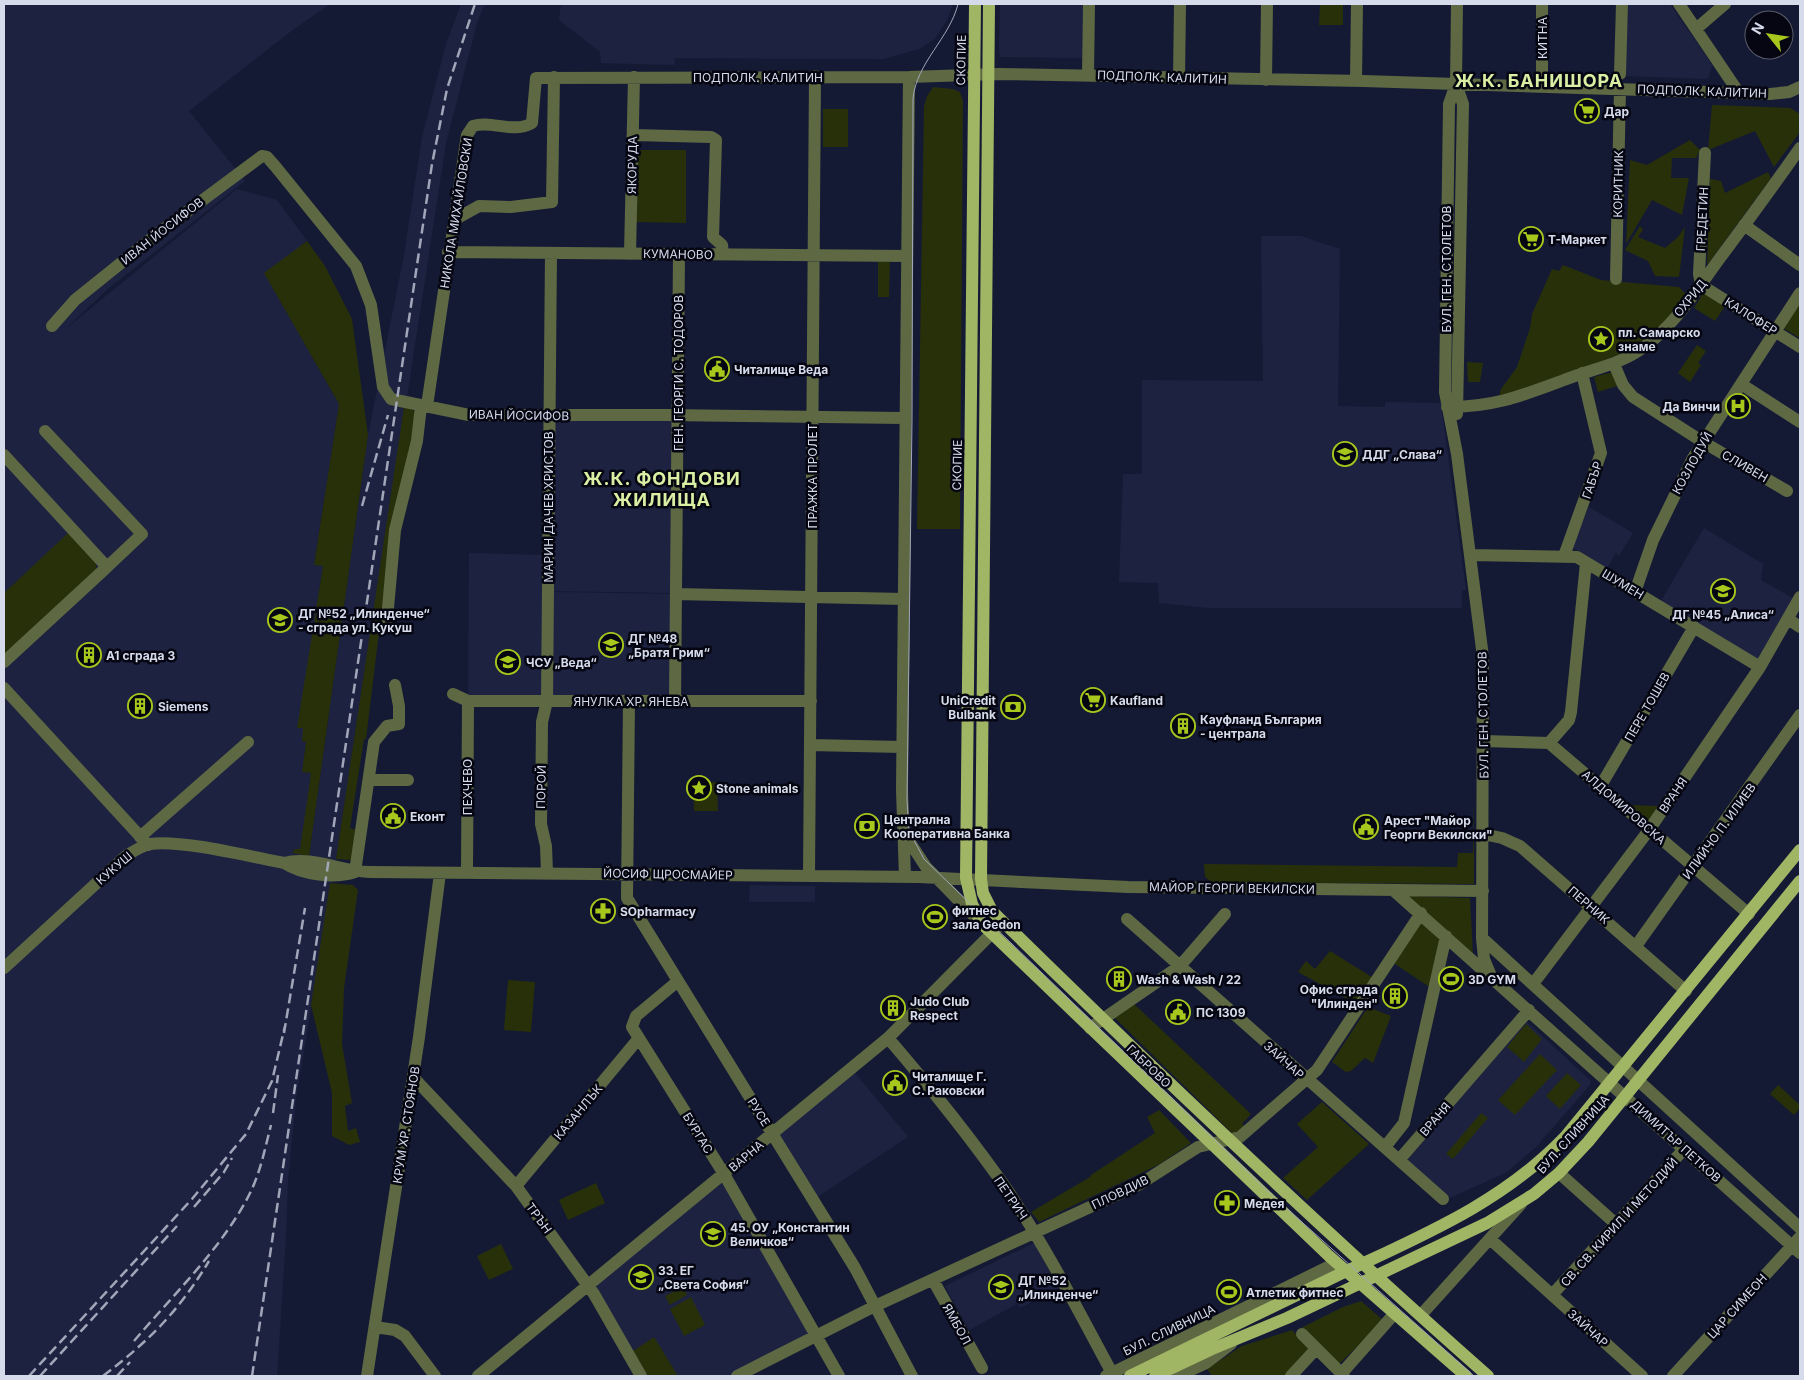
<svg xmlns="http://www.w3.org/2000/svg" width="1804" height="1380" viewBox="0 0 1804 1380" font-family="Inter,sans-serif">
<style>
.built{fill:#1d2241}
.green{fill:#28300a}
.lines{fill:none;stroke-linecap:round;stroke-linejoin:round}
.minor{stroke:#5e6943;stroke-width:12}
.major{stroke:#a1b664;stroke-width:12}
.tram{stroke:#a1a6b9;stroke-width:1}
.rail{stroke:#a1a6b9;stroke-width:2.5;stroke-dasharray:10 5;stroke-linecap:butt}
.labels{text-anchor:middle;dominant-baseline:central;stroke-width:5;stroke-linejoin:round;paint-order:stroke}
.street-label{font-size:12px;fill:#d6dbec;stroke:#050611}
.poi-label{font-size:12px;font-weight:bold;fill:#d6dbec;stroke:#050611;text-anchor:start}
.district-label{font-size:18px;font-weight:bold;letter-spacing:1px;fill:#daefa3;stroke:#050611}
</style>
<rect width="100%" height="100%" fill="#151a34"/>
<path class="built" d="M4,4H330L290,32L189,111L245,181L109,288L63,331L237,189L277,200L307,241L265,274L339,404L314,565L323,566L298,728H303L306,742L302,772L313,773L309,856L368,435L404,255L422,137L446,44L461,4H485L477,23L446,143L336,859L296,1099L288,1180L286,1238L277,1376H4Z
M561,4H953L947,20L935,39L919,49L884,59L675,58L674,65L601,63L600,52L559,20Z
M1000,4H1085L1084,58L1001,57L999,53Z
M1628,4H1670L1712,65L1708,79L1625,76Z
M1261,236H1301L1340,249L1338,406L1385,407V402L1441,403L1466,590H1462V608H1209L1159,603L1158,583L1119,582L1123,474H1142V380L1263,381Z
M675,416L674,593L551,591V419Z
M1589,507L1633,533L1619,556L1616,553L1607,568L1572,547Z
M1704,528L1763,564L1761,580L1798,601L1760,667L1658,606Z
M469,553L548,555L549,592L676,594L675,701H468Z
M750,885L815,886V902H749Z
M1527,1022L1591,1081L1590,1085L1536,1147L1507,1172L1450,1198L1406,1159Z
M851,1068L908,1137L813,1200L772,1134Z
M724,1174L817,1336L737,1376H641L589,1287Z
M1034,1243L1058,1288L1020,1308L1017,1304L969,1330L945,1286Z"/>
<path class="green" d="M1320,4H1343V25H1319Z
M933,87L953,89L960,92L963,101L960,529H917L924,106L927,96Z
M1712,105L1790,108L1800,114V132L1774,167L1755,131L1708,150Z
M823,109H848V147H823Z
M1690,140L1700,150L1696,158H1672L1671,178H1689L1682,215L1652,200L1626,244L1630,160L1647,165Z
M637,150H686V223L636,222Z
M1768,172L1771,178L1707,265L1710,179L1721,181L1725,193Z
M1640,226L1643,230L1638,237L1665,248L1678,237L1685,227L1679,277L1655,276L1648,261L1625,250Z
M307,241L325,266L352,319L368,435L309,856L292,853L295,849H300L311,773L302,772L306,742L302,741L303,728H297L323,566L314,565L339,404L264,273Z
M878,262H890L889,297H878Z
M1563,265L1601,280L1679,287L1686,294L1662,325L1636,348L1498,401L1501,389L1517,367L1530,328L1532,314L1552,269L1559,271Z
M1704,292L1725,306L1715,321L1694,308Z
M1800,300V338L1783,328Z
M1697,345L1706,351L1698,363L1701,365L1690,382L1678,373Z
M1467,362L1483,363L1480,382H1468Z
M1613,372L1617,386L1598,392L1594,377Z
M404,407H410L417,415L387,567L366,739H364L350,828L357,830L351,860L336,859Z
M68,533L95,559L97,572L4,656V593Z
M717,782L718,811H694L693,783Z
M1474,798V884L1212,882L1205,877L1204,864L1457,867L1458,853H1473Z
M1629,805L1658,806L1647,823Z
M330,883L353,885L358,890L344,988L342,1044L352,1103L345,1106L348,1131L356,1128L360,1142L349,1145L332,1136V1093L311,1005Z
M1407,896L1470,898L1473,955Z
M1422,918L1443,938L1434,990L1392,962Z
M1330,951L1375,979L1358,1005L1298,972L1306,961L1315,969Z
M508,980L535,982L531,1032L504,1030Z
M1134,1004L1251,1114L1242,1124L1246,1128L1234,1135L1115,1018Z
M1368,1007L1391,1016L1373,1063L1365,1058L1351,1071L1346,1072L1332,1062Z
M1526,1024L1542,1039L1524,1062L1507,1047Z
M1540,1054L1557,1070L1515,1115L1498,1100Z
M1567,1073L1581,1085L1560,1109L1546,1096Z
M1778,1085L1800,1105V1108L1794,1115L1770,1094Z
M1322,1102L1369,1144L1307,1200L1283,1178L1318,1147L1297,1124Z
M1159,1110L1191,1143L1160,1164L1039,1222L1031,1212L1090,1177L1091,1175L1155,1133L1147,1117Z
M1481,1113L1488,1118L1453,1159L1446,1154Z
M596,1183L605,1203L568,1220L559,1200Z
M501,1244L513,1269L489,1280L477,1256Z
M683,1287L687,1295L670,1305L665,1296Z
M691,1297L705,1325L684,1336L670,1309Z
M1361,1301L1384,1321L1338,1365L1301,1328L1343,1307Z
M1292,1330L1310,1348L1285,1376H1212L1207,1369L1242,1346Z
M654,1337L678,1376H648L633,1351Z"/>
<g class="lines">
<path class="minor" d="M1457,4L1456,84L1449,104L1445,392L1457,454L1483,657L1482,938L1484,959L1491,976
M1542,4V72
M1679,4L1739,93
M1696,29L1725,4
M1620,74L1622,4
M1088,75L1089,4
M1179,78L1180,4
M1266,80L1267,4
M1356,81L1357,4
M1456,84L1463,104L1457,414
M633,135L711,137L716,140L713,237L722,245L723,254
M1705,153L1699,274L1701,285L1800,347
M454,220L479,206L511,207L552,202L554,77
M1744,225L1800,265
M448,252L907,256
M630,254L634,77
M1616,279L1620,89
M52,326L75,300L157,234L262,156L267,157L275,166L356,266L371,305L383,387L391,399L469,415H666L905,418
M1614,364L1623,385L1633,397L1703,442L1787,491
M1741,384L1800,422
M427,406L467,135L473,126C491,120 514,134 532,123L536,78L909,77L999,74L1364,81L1770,94L1789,92L1800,87
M1447,407C1494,407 1521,396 1564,380C1591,369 1620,365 1644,347C1675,325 1698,288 1720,258C1747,222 1774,185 1800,148
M45,431L142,534L107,567
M4,455L107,567L4,662
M1470,555L1577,557L1760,667
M1564,556L1601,453L1582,373
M1635,592L1653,540L1693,458L1800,293
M676,594L904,599
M387,619L395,530L417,441L421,406
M1788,619L1800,627
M4,688L148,845
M453,694L468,701H811
M629,701L627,898L855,1268L912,1376
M675,701L679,254
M1484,741L1549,743L1749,914
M1549,743L1569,720L1571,712L1586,563
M810,745L902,747
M369,780H408
M1600,787L1694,627
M1483,834L1502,838L1520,846L1686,991
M905,835L926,867L978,920
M140,837L248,742
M284,863C312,855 342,872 370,872L919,877L1128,887L1483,891
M355,872L374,742L387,726L399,724V706L395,685
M467,873L468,701
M547,873L546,846L541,824L542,722L547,701L551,253
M809,876L815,76
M905,877L902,790L909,77
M1393,890L1800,1253
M1127,919L1443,1199
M1482,938L1800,1228
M1636,946L1800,715
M4,968L126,856C134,851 141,846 150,844C180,839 252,857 284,863C303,875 334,879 355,872
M678,981L636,1016L632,1027L724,1174L839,1376
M1533,984L1649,830L1760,667L1800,597
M1090,1028L1180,966L1225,914
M888,1038C930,1087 971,1138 1008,1191C1047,1249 1079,1312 1112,1373
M413,1077L516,1186L594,1294L641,1376
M1385,1147L1404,1123L1446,936
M1399,1160L1529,1010
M1559,1173L1616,1224
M516,1186L639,1038
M1490,1239L1642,1376
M933,1280L982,1368
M1552,1295L1685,1148
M1421,1315L1521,1204
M375,1327L395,1330L405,1336L435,1376
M1302,1334L1344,1376
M1341,1374L1395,1313
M367,1376L419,1037L440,873
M478,1376L888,1038L1003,922
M737,1376L875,1306L1140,1184L1198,1147L1240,1137L1317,1070L1421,913
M1106,1376L1336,1263
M1178,1376L1206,1363L1231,1344
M1291,1376L1316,1349
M1673,1376L1800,1237"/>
<path class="major" d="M975,4L966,878L972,904L982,924L1329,1256L1466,1376
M989,4L981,879L983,893L992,911C1154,1070 1318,1226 1488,1376
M1130,1376C1198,1343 1265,1310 1334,1277C1416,1238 1500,1205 1565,1137L1800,850
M1155,1376L1212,1349L1287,1318L1487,1223L1534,1194L1559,1173L1588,1142L1800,881"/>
<path class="tram" d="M958,4C950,38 916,63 913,99L912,420L907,800L909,831L924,859L1275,1198L1474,1376"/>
<path class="rail" d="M362,506L388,415
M284,1033L305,908
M273,1113L278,1075
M194,1207L224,1172L232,1158
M134,1341C173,1295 225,1245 251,1191C261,1170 265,1148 271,1125
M29,1376L192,1199L246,1134L272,1081L285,1026
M40,1376L177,1226
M103,1376C149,1341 179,1311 209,1261
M117,1376L130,1362
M252,1376L432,164L447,89L475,4"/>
</g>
<defs>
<symbol id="supermarket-ring" viewBox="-11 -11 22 22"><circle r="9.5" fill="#050611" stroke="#a8c71d" stroke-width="1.5"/><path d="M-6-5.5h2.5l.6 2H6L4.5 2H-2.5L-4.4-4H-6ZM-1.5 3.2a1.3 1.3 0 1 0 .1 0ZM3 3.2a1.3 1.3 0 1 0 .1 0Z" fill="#a8c71d"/></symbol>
<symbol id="sight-ring" viewBox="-11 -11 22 22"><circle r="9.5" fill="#050611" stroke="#a8c71d" stroke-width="1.5"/><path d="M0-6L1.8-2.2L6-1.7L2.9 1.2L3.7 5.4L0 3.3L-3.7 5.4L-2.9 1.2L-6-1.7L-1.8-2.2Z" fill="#a8c71d"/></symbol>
<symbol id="civic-ring" viewBox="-11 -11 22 22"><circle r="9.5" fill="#050611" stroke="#a8c71d" stroke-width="1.5"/><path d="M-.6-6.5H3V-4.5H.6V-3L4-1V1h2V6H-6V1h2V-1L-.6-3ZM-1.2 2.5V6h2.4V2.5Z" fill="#a8c71d"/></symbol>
<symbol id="hospital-ring" viewBox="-11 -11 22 22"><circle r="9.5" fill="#050611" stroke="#a8c71d" stroke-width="1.5"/><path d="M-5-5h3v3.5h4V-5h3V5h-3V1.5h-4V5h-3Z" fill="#a8c71d"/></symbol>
<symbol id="school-ring" viewBox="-11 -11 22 22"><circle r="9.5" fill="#050611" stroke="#a8c71d" stroke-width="1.5"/><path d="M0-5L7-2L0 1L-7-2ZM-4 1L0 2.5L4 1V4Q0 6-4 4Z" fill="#a8c71d"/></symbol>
<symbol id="building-ring" viewBox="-11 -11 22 22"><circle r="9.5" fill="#050611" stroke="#a8c71d" stroke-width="1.5"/><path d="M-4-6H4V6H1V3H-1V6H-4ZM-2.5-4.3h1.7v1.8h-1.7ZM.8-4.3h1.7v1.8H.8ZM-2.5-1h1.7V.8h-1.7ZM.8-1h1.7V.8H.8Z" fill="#a8c71d"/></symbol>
<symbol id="bank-ring" viewBox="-11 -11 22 22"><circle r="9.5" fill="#050611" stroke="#a8c71d" stroke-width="1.5"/><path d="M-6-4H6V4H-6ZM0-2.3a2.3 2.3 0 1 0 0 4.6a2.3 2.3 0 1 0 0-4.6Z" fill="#a8c71d"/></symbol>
<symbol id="pharmacy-ring" viewBox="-11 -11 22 22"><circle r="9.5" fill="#050611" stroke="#a8c71d" stroke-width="1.5"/><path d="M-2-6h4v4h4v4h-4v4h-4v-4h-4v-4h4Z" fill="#a8c71d"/></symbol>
<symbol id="stadium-ring" viewBox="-11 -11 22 22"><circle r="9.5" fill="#050611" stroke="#a8c71d" stroke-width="1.5"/><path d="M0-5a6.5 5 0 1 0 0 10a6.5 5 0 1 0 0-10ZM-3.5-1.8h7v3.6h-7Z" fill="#a8c71d"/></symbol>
</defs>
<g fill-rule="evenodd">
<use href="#supermarket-ring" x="1573" y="97" width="28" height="28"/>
<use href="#supermarket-ring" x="1517" y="225" width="28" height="28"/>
<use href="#sight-ring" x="1587" y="325" width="28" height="28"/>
<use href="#civic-ring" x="703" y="355" width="28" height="28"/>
<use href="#hospital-ring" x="1724" y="392" width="28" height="28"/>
<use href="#school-ring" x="1331" y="440" width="28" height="28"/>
<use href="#school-ring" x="1709" y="577" width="28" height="28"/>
<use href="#school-ring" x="266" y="606" width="28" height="28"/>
<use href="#school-ring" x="597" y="631" width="28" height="28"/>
<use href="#building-ring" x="75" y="641" width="28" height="28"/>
<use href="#school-ring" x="494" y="648" width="28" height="28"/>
<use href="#supermarket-ring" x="1079" y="686" width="28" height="28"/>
<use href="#building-ring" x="126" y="692" width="28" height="28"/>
<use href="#bank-ring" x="999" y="693" width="28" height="28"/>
<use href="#building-ring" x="1169" y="712" width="28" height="28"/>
<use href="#sight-ring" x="685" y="774" width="28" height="28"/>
<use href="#civic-ring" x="379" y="802" width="28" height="28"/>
<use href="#bank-ring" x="853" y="812" width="28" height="28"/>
<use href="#civic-ring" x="1352" y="813" width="28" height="28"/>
<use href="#pharmacy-ring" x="589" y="897" width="28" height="28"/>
<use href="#stadium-ring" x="921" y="903" width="28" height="28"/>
<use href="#building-ring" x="1105" y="965" width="28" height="28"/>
<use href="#stadium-ring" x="1437" y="965" width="28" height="28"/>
<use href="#building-ring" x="1381" y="982" width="28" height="28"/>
<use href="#building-ring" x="879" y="994" width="28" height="28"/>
<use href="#civic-ring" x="1164" y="998" width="28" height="28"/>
<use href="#civic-ring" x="881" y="1069" width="28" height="28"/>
<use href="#pharmacy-ring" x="1213" y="1189" width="28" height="28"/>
<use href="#school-ring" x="699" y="1220" width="28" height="28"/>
<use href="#school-ring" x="627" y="1263" width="28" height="28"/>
<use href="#school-ring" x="987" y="1273" width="28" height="28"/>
<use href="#stadium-ring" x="1215" y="1278" width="28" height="28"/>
</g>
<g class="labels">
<g class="street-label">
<text transform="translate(1542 38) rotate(-90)">КИТНА</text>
<text transform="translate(961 60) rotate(-89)">СКОПИЕ</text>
<text x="758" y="77">ПОДПОЛК. КАЛИТИН</text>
<text transform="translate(1162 77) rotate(2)">ПОДПОЛК. КАЛИТИН</text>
<text transform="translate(1702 91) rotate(2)">ПОДПОЛК. КАЛИТИН</text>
<text transform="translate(632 165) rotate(-89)">ЯКОРУДА</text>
<text transform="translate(1618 184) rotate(-89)">КОРИТНИК</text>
<text transform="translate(456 213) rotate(-81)">НИКОЛА МИХАЙЛОВСКИ</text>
<text transform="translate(1702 219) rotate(-87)">ГРЕДЕТИН</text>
<text transform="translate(162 231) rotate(-38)">ИВАН ЙОСИФОВ</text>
<text transform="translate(678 254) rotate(1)">КУМАНОВО</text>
<text transform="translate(1446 269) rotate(-90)">БУЛ. ГЕН. СТОЛЕТОВ</text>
<text transform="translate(1690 298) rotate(-51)">ОХРИД</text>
<text transform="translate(1751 316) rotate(32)">КАЛОФЕР</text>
<text transform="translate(678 373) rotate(-90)">ГЕН. ГЕОРГИ С. ТОДОРОВ</text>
<text transform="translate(519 415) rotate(1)">ИВАН ЙОСИФОВ</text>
<text transform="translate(1692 463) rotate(-61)">КОЗЛОДУЙ</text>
<text transform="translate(957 465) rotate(-89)">СКОПИЕ</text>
<text transform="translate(1745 466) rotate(30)">СЛИВЕН</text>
<text transform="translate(812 476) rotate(-90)">ПРАЖКА ПРОЛЕТ</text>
<text transform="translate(1592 480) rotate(-71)">ГАБЪР</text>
<text transform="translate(548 507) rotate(-90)">МАРИН ДАЧЕВ ХРИСТОВ</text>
<text transform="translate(1623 584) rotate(31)">ШУМЕН</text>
<text x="631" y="701">ЯНУЛКА ХР. ЯНЕВА</text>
<text transform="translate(1647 707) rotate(-60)">ПЕРЕ ТОШЕВ</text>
<text transform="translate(1483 715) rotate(-91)">БУЛ. ГЕН. СТОЛЕТОВ</text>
<text transform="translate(467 787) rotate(-90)">ПЕХЧЕВО</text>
<text transform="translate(541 787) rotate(-89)">ПОРОЙ</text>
<text transform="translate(1673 795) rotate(-56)">ВРАНЯ</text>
<text transform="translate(1624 807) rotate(41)">АЛДОМИРОВСКА</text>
<text transform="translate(1719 831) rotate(-54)">ИЛИЙЧО П. ИЛИЕВ</text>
<text transform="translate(114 868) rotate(-41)">КУКУШ</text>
<text transform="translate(668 874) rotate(1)">ЙОСИФ ЩРОСМАЙЕР</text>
<text transform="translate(1232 888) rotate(1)">МАЙОР ГЕОРГИ ВЕКИЛСКИ</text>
<text transform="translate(1589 905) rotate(41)">ПЕРНИК</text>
<text transform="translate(1284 1060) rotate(42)">ЗАЙЧАР</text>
<text transform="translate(1149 1066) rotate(44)">ГАБРОВО</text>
<text transform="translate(578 1112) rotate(-50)">КАЗАНЛЪК</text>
<text transform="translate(759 1112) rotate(58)">РУСЕ</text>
<text transform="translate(1435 1119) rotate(-49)">ВРАНЯ</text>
<text transform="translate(406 1125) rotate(-81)">КРУМ ХР. СТОЯНОВ</text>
<text transform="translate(698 1133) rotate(58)">БУРГАС</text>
<text transform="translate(1573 1134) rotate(-48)">БУЛ. СЛИВНИЦА</text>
<text transform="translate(1676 1141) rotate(42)">ДИМИТЪР ПЕТКОВ</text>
<text transform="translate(746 1156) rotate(-40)">ВАРНА</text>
<text transform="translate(1120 1192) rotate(-26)">ПЛОВДИВ</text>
<text transform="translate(1011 1198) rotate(56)">ПЕТРИЧ</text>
<text transform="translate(539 1218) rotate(54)">ТРЪН</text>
<text transform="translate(1619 1222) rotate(-48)">СВ. СВ. КИРИЛ И МЕТОДИЙ</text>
<text transform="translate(1737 1306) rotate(-48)">ЦАР СИМЕОН</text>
<text transform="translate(957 1324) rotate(61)">ЯМБОЛ</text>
<text transform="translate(1588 1328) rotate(42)">ЗАЙЧАР</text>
<text transform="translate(1169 1330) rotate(-26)">БУЛ. СЛИВНИЦА</text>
</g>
<g class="poi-label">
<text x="1604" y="111">Дар</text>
<text x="1548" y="239">Т-Маркет</text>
<text x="1618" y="332">пл. Самарско<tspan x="1618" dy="14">знаме</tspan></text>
<text x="734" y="369">Читалище Веда</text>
<text x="1720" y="406" text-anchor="end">Да Винчи</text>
<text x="1362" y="454">ДДГ „Слава“</text>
<text x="298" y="613">ДГ №52 „Илинденче“<tspan x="298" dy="14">- сграда ул. Кукуш</tspan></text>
<text x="1723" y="614" text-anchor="middle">ДГ №45 „Алиса“</text>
<text x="628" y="638">ДГ №48<tspan x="628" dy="14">„Братя Грим“</tspan></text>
<text x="106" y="655">А1 сграда 3</text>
<text x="526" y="662">ЧСУ „Веда“</text>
<text x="996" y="700" text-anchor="end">UniCredit<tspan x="996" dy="14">Bulbank</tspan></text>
<text x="1110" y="700">Kaufland</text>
<text x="158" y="706">Siemens</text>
<text x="1200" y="719">Кауфланд България<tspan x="1200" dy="14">- централа</tspan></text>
<text x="716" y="788">Stone animals</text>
<text x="410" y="816">Еконт</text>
<text x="884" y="819">Централна<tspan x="884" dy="14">Кооперативна Банка</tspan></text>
<text x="1384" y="820">Арест "Майор<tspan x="1384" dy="14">Георги Векилски"</tspan></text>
<text x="952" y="910">фитнес<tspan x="952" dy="14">зала Gedon</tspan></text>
<text x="620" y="911">SOpharmacy</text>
<text x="1136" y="979">Wash &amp; Wash / 22</text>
<text x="1468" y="979">3D GYM</text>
<text x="1378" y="989" text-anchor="end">Офис сграда<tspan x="1378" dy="14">"Илинден"</tspan></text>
<text x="910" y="1001">Judo Club<tspan x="910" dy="14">Respect</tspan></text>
<text x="1196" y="1012">ПС 1309</text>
<text x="912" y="1076">Читалище Г.<tspan x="912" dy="14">С. Раковски</tspan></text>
<text x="1244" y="1203">Медея</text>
<text x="730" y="1227">45. ОУ „Константин<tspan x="730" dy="14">Величков“</tspan></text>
<text x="658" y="1270">33. ЕГ<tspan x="658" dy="14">„Света София“</tspan></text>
<text x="1018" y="1280">ДГ №52<tspan x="1018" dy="14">„Илинденче“</tspan></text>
<text x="1246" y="1292">Атлетик фитнес</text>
</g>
<g class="district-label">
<text x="1539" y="80">Ж.К. БАНИШОРА</text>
<text x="662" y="478">Ж.К. ФОНДОВИ<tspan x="662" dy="21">ЖИЛИЩА</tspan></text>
</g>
</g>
<rect width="1804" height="1380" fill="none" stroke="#d6dbec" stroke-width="10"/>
<g transform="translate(1769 35) rotate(300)"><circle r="24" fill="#050611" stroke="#595b69"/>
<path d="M0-4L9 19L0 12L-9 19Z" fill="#a8c71d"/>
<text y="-8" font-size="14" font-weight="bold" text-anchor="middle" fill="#d6dbec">N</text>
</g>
</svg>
